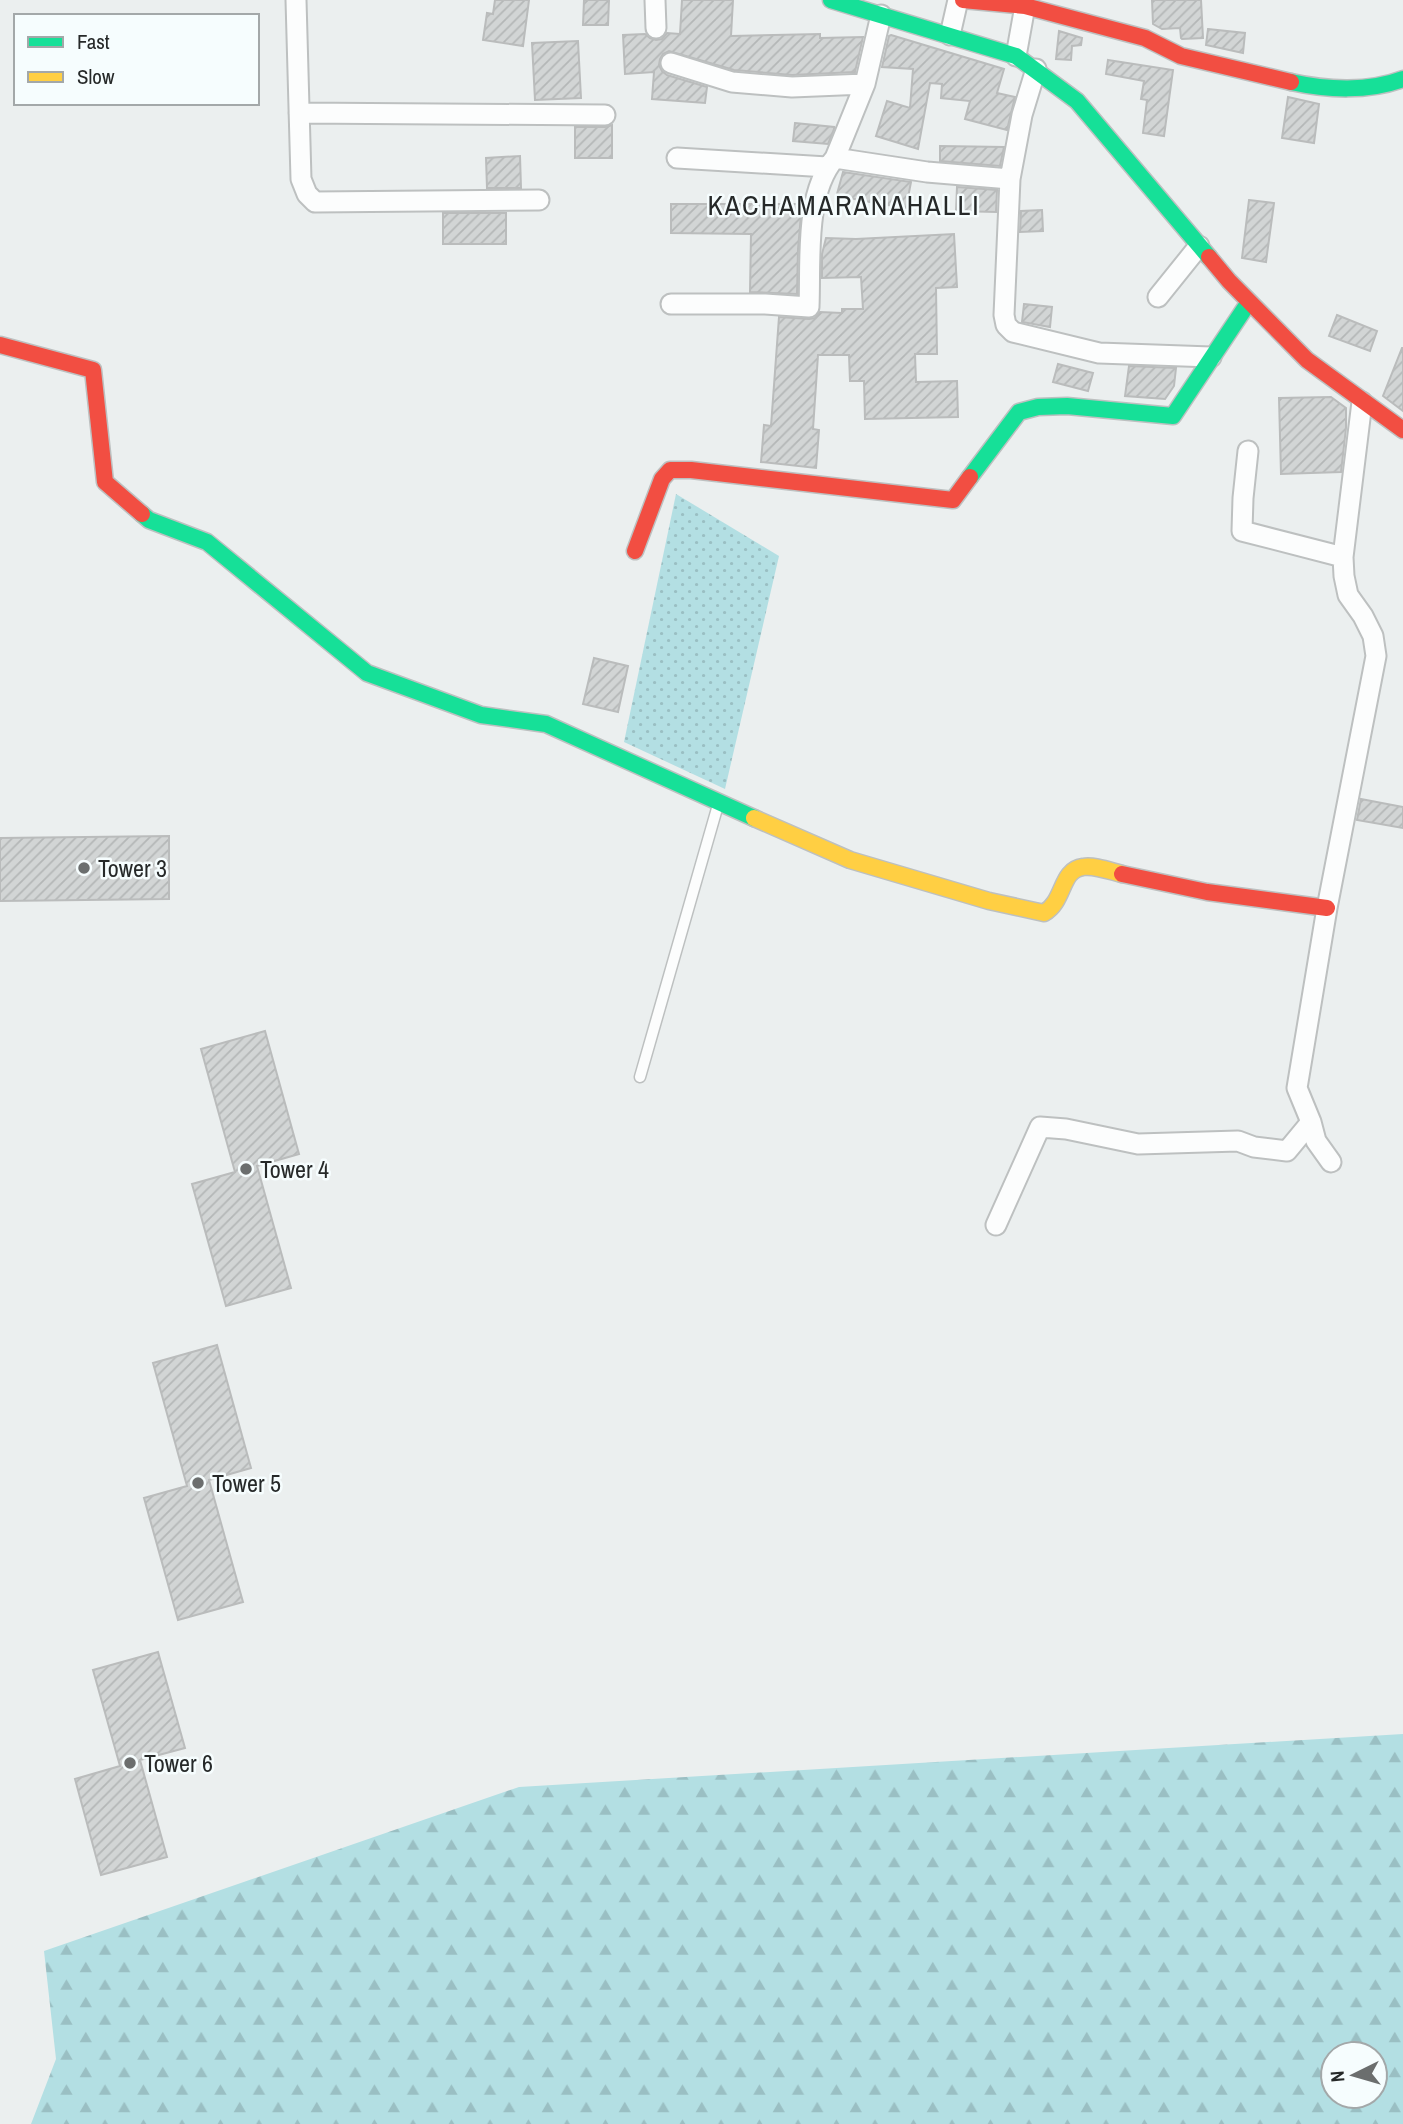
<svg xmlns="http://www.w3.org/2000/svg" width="1403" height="2124" viewBox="0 0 1403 2124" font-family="'Archivo Narrow',sans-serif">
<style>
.grass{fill:url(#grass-dots)}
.forest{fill:url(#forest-firs);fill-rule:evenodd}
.building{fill:url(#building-hatch);stroke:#babcbc;stroke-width:2}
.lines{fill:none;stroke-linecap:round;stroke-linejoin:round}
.lane-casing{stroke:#bdc0c0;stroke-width:13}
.street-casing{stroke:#bdc0c0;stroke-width:23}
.fast-casing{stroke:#bdc0c0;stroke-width:19}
.slow-casing{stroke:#bdc0c0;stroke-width:19}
.jam-casing{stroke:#bdc0c0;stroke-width:19}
.lane{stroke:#fcfdfd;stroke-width:10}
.street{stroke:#fcfdfd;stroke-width:19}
.fast{stroke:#16e098;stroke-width:16}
.slow{stroke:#ffcf43;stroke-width:16}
.jam{stroke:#f24e42;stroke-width:16}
.poi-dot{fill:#6b6e6e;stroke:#f6fdfe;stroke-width:2.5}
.labels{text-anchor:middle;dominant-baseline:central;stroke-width:5;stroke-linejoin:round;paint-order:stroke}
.poi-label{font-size:24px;fill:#262929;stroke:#f6fdfe;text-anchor:start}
.quarter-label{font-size:28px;letter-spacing:2px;fill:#262929;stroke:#f6fdfe}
</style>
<defs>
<pattern id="grass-dots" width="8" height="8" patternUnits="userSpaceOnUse" patternTransform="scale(1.75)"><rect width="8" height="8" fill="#b3dfe3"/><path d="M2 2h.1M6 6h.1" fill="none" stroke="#9abfc3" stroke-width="1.8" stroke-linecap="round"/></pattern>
<pattern id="forest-firs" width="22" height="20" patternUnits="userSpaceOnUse" patternTransform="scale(1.75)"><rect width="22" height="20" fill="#b3dfe3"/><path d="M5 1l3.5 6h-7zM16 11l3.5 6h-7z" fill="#9abfc3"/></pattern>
<pattern id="building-hatch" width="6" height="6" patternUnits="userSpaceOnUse" patternTransform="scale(1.75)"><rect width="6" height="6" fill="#d2d5d5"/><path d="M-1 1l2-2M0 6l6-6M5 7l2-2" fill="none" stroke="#b4b7b7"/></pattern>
</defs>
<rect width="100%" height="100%" fill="#ebefef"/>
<path class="grass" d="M676,494L779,556L725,789L624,742Z"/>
<path class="forest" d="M1403,1734V2124H31L56,2059L44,1951L519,1787ZM1333,2054H1375V2096H1333Z"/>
<path class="building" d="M495,0H529L523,46L483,40L487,13L493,14Z
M584,0H609L608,25H583Z
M682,0H733L731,36L820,34V38L863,37L855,72L792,75L734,70L669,51L663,54L660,59L659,65L662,71L667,75L707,87L705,103L652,99L654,72L625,74L623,35L645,34L650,38L656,40L662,39L667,33L680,34Z
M1152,0H1201L1203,38L1182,39L1181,38L1180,28L1162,29L1153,24Z
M1208,29L1245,33L1243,53L1206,45Z
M1059,31L1082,38L1081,45L1072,46L1071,60L1056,59Z
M891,35L1004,69L997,93L1015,97L1007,130L965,119L970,101L941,98L942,84L930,83L918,149L876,136L887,101L910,108L913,69L882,67L889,36Z
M578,41L581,98L535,100L532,43Z
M1108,60L1173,70L1164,136L1143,133L1147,100L1141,99L1144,81L1106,74Z
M1288,97L1319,104L1314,143L1282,138Z
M795,123L834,127V129L828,144L793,141Z
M612,125V158H575V127H605Z
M940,146L1004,147L1000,166L940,161Z
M520,156L521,188H487L486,158Z
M843,172L911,182L906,208L858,200L837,194Z
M957,187L997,190L996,212L956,211Z
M1249,200L1274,203L1266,262L1242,258Z
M671,204H802L798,249L797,294L750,292L751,234L671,233Z
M1042,210L1043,231L1020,232L1021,211Z
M443,213H506V244H443Z
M954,234L957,287L936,288L937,354H915L916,382L957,381L958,417L865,419L864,381H850L849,355H818L813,429L819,430L816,468L761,462L764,425L771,426L779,317L809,319L815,318L820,312L842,313V309H863L861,277L822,278V254L826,238L856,239Z
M1024,304L1052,307L1050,327L1022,322Z
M1337,315L1377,331L1370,351L1329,336Z
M1402,348H1403V411L1383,396Z
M1058,364L1093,373L1088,391L1053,382Z
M1129,366L1176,368L1174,386L1165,399L1125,396Z
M1331,397L1346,408V428L1341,472L1281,474L1279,398Z
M594,658L628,666L618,712L583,704Z
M1361,799L1403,807V828L1357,820Z
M169,836V899L0,901V838Z
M265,1031L299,1154L257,1166L291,1288L226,1306L192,1184L235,1172L201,1049Z
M217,1345L251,1468L209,1480L243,1602L178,1620L144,1498L187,1486L153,1363Z
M158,1652L185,1748L140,1760L167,1857L101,1875L75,1779L120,1766L93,1670Z"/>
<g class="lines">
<defs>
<path id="lane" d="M640,1077L718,805"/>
<path id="street" d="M296,0L301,179L307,194L315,202L539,200
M655,0L656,28
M950,35L958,0
M1016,56L1025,6
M671,63L732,82L792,87L865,84
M1036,69L1022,115L1010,179L1004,315L1006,325L1013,332L1099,353L1211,357
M299,113L605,115
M677,158L827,167
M835,158L927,172L1010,179
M1158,297L1199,246
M671,304H765L809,307C811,262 804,194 835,158L865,84L881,15
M1248,451L1243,498L1242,531L1343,557
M1331,1162L1316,1141L1311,1122L1297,1088L1327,908L1376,656L1373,636L1363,616L1348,595L1344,576L1343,557L1362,402
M996,1225L1040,1127L1066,1129L1138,1144L1238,1141L1254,1147L1287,1151L1311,1122"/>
<path id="fast" d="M831,0L1016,56L1077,101L1209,257
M1291,82C1327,90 1369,92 1403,79
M970,477L1019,412L1038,407L1067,406L1173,416L1249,302
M142,514L149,520L207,542L367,673L481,715L546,724L754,818"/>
<path id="slow" d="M754,818L850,860L989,901L1044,913C1065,901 1060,870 1083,867C1094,865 1110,871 1122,874"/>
<path id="jam" d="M963,0L1025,6L1145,38L1181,56L1291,82
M1209,257L1229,281L1307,360L1403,430
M0,345L93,370L105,482L142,514
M635,551L662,479L670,470H691L953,500L970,477
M1122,874L1207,892L1327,908"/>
</defs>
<use href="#lane" class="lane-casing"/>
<use href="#street" class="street-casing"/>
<use href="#fast" class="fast-casing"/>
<use href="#slow" class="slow-casing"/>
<use href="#jam" class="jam-casing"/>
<use href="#lane" class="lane"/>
<use href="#street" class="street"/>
<use href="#fast" class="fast"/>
<use href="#slow" class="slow"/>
<use href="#jam" class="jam"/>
</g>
<g class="poi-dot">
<circle cx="84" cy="868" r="7"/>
<circle cx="246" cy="1169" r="7"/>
<circle cx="198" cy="1483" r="7"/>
<circle cx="130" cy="1763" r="7"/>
</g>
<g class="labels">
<g class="poi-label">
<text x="98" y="868">Tower 3</text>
<text x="260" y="1169">Tower 4</text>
<text x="212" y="1483">Tower 5</text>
<text x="144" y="1763">Tower 6</text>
</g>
<g class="quarter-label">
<text x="844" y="205">KACHAMARANAHALLI</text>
</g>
</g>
<rect x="14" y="14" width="245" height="91" fill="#f6fdfe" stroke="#a3a8a9" stroke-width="2"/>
<rect x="28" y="37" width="35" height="10" fill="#16e098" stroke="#a3a8a9" stroke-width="2"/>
<text x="77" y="49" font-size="21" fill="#262929">Fast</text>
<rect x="28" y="72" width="35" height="10" fill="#ffcf43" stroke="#a3a8a9" stroke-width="2"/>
<text x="77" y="84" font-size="21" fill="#262929">Slow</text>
<g transform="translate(1354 2075) rotate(265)"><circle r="33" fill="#f6fdfe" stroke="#a3a8a9" stroke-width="2"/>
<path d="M0-5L12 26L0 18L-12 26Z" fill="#6b6e6e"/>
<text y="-10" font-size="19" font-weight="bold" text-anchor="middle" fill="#262929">N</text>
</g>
</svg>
